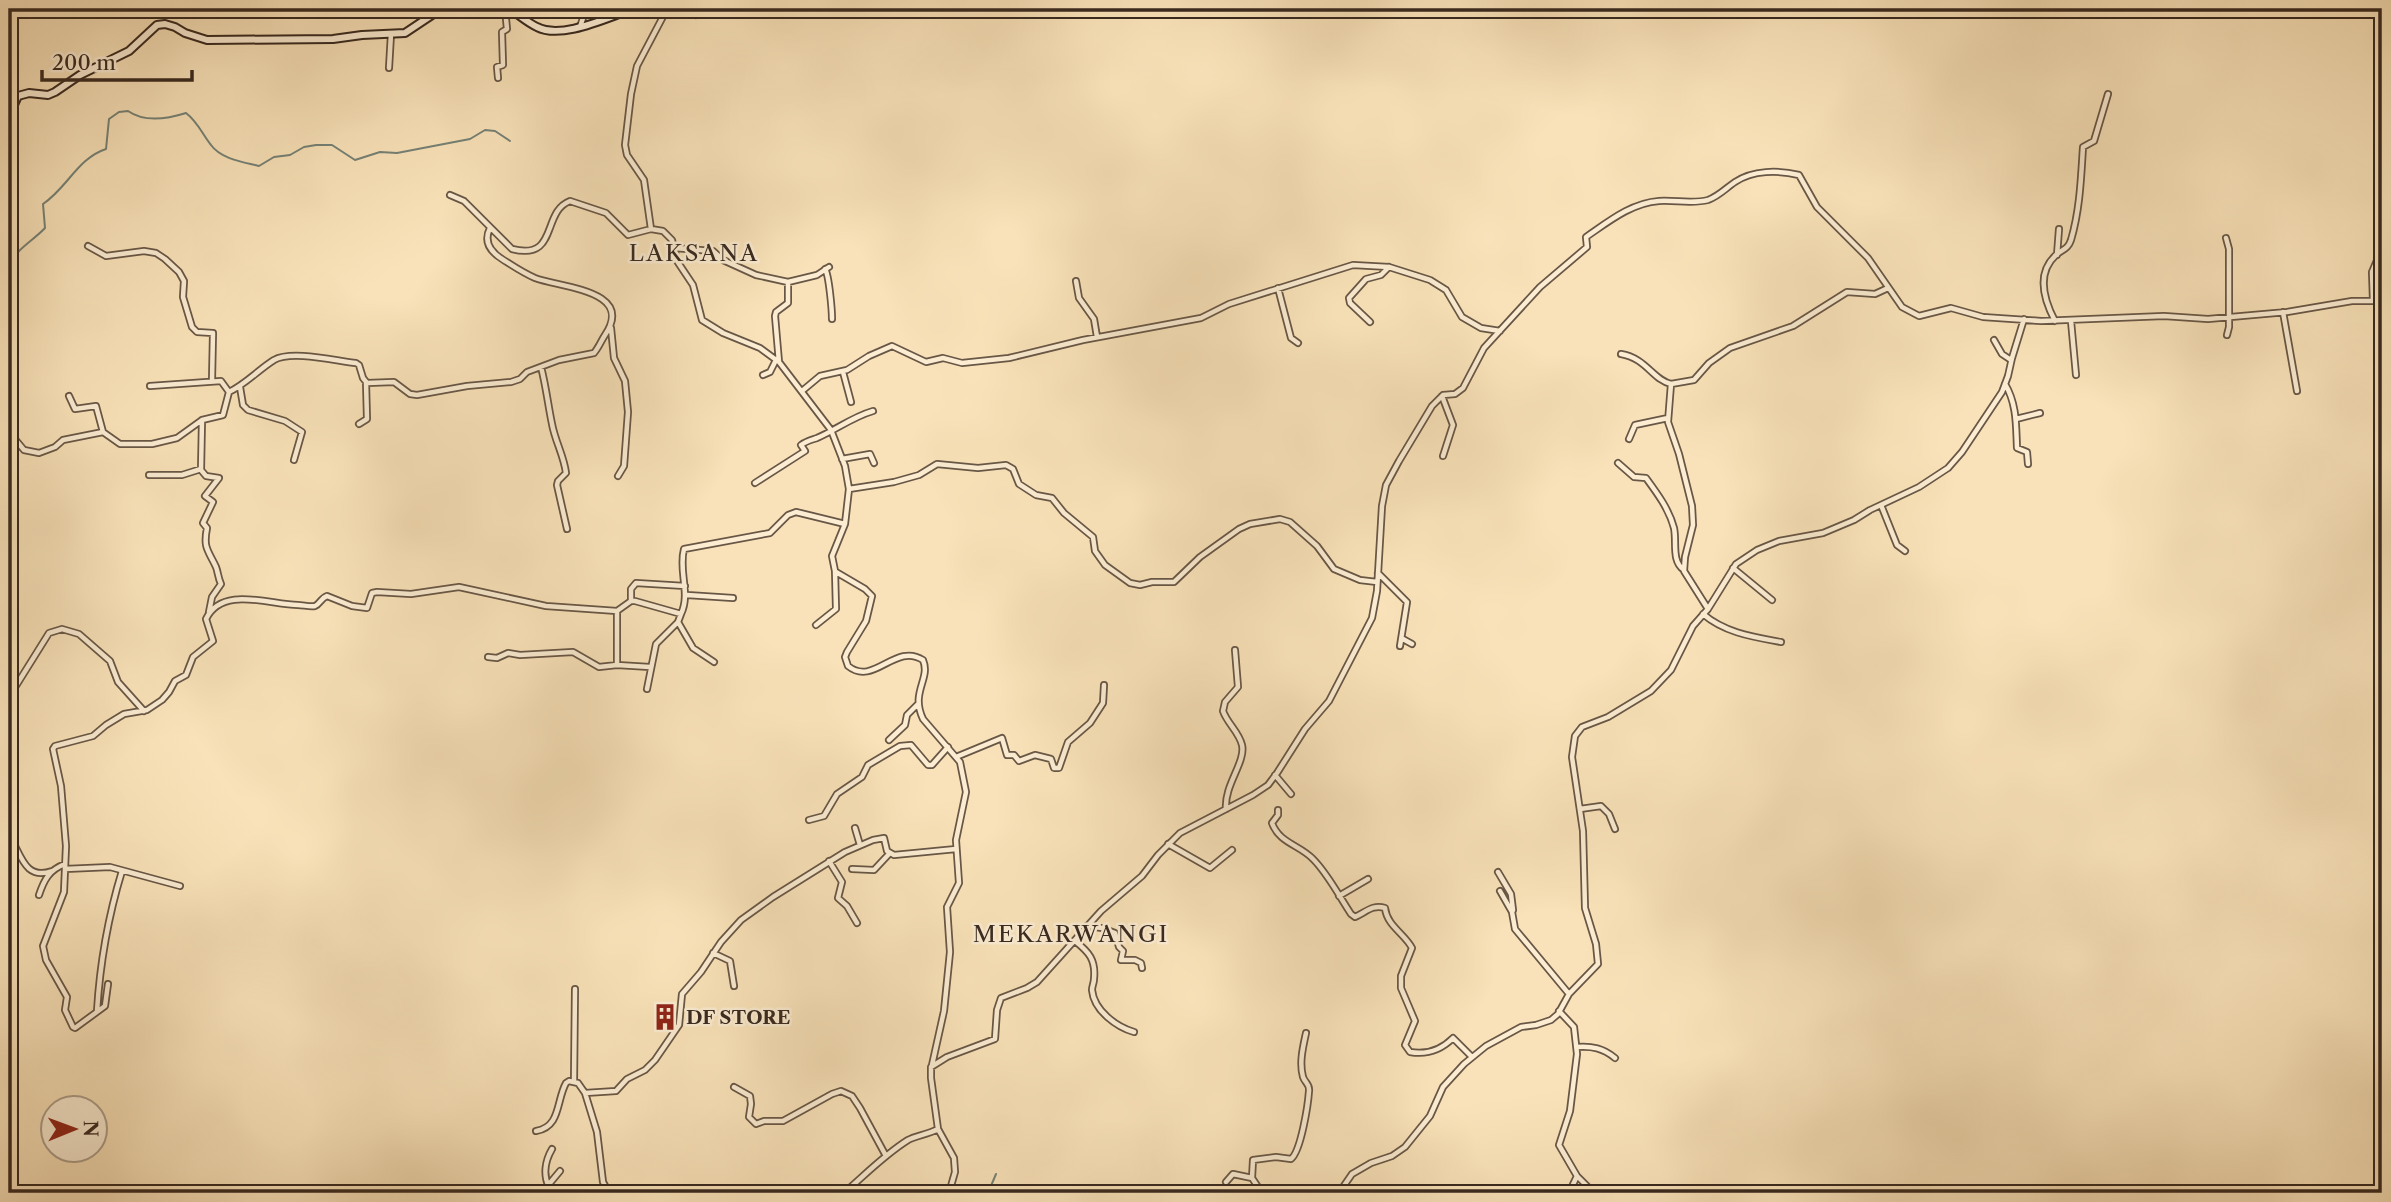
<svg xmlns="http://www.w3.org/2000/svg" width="2391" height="1202" viewBox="0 0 2391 1202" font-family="'Libre Caslon Text',serif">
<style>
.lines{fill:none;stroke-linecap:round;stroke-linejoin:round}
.stream{stroke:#758277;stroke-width:2}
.minor-casing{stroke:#685746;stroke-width:8}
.secondary-casing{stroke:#38291f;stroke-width:10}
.minor{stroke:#fbecd2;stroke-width:4.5}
.secondary{stroke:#fbecd2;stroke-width:6}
.labels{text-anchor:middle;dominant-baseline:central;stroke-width:5;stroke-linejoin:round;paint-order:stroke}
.poi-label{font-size:19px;font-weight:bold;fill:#38291f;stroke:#fbecd2;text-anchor:start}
.quarter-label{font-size:23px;letter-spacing:2px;fill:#38291f;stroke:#fbecd2}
</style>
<rect width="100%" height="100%" fill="#f9e2b9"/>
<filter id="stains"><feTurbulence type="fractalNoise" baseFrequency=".00286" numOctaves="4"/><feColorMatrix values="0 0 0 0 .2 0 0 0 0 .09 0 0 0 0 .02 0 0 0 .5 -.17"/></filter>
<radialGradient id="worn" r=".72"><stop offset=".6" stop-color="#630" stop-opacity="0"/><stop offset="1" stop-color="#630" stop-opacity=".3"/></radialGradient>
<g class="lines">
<path class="stream" d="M10,266C15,249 33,241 45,228L43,204C67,188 78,158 106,149L109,119L119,112L128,111C145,123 167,119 186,113C198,122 202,134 211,145C221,159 243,162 259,166L274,157L290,155L304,147L316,145H332L355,160L380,152L397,153L470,139L485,130L495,131L510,141
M988,1193L996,1174"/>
<defs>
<path id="minor" d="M667,9L637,66L631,94L625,145L627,155L644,180L651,229L663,231L672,240L677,261L693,285L702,320L723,333L760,348L779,362L831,430L845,466L849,489L845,524L832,556L835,571L836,609L816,625
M680,9H692L696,15L706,9
M580,27L586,9
M389,68L391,34
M498,78L497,67L503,65L502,32L507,29L505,9
M450,195L464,201L512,249C559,261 541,212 570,201L606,213L628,235L651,229
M2226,238L2229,249V327L2227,335
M88,246L106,256L144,251L156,253L165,259L179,272L184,281L183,297L192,327L197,332L213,333L212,380
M674,248L713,251L723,260L756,275L788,282L817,275L829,267
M2057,255L2059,229
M825,269C829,275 832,310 832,319
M1076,281L1079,298L1094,319L1097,337
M1278,288L1291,338L1298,343
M2373,301L2372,272L2381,251L2377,217
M2283,312L2297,391
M2055,321C2044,300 2036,273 2056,255C2063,249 2068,249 2071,240C2080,209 2081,178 2083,147L2094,141L2108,94
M2071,321L2076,375
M1370,322L1350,303L1349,298L1366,279L1381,275L1389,267
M611,328L614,358L625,381L628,412L624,466L618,476
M1994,340L2002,354L2011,360
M1621,354C1646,358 1653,380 1671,384
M2381,358H2382
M779,362L775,316L776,312L788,303V282
M541,367C546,386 548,405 552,424C555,441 564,456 566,473L558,481L557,485L567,529
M843,372L851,402
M763,375L770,372L776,360
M2005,384C2017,404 2016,426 2017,448L2027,452L2028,464
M150,386L221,381L229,392
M240,387L243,405L248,410L285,421L302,432L294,460
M802,391L820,376L847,370L869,356L892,346L926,362L943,358L962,363L1009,358L1083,340L1201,318L1229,304L1353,265L1389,267L1430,280L1446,290L1462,317L1481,328L1500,331
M69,396L75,409L96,406L103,432
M1442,396L1453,425L1443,456
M2016,419L2040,413
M202,420L201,470L206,476L219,478L205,496L213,502L203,523L207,528C203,548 208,550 216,567C218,572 218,578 221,584L212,597L209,612
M359,424L367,419L366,382
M9,432L24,450L39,453L55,447L63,440L103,432L120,444H152L177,438L202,420L223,415L229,392C246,384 258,370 274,360C292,350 336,361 356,363L359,365L363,378L367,383L394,382L410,394L417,395L467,386L511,382L520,379L527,372L559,360L594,353C599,347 601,341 605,335C635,290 562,288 535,278C523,273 513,266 502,259C491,252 483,242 490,228
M1629,439L1635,425L1668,418
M9,453L19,444
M842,459L870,454L874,463
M1618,463L1634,477L1646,478C1657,493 1669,509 1674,528C1677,542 1671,561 1684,570
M149,475H182L201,469
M755,483L805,451L801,445C806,441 811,440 817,438C836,430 852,417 873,411
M849,489L894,482L919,475L937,464L978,468L1006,465L1013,469L1019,484L1036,495L1052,498L1064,513L1093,537L1095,551L1105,565L1130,583L1140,585L1152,582H1174L1200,557L1239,529L1250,524L1280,519L1290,522L1317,546L1334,569L1360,580L1377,582
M1881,505L1897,545L1905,551
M1733,568L1772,600
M836,572L865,589L872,596L866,621L847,652L845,657L848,666C874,687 895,642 923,660C931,679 910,692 923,719L960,762L966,792L956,840L959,883L947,907L950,952L944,1011L932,1065
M1378,573L1407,602L1400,646
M687,595L733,598
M631,601V589L636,583L685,586
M1708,609L1736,564L1757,550L1779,541L1823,533L1854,520L1870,510L1919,487L1948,468L1962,452L2002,392L2008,376L2012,358L2024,319
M617,611V665L650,667
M681,614L678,622L693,648L714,662
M1703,614C1725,633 1754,637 1781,642
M1403,639L1412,644
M488,657L497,658L508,653L520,655L573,652L599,667L617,665
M647,689L656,644L678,622
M9,697L49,633L62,629L79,634L110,661L118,682L144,711
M889,740L905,725L907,715L917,705
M956,757L1002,738L1007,755H1014L1019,761L1035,755L1051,759L1054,768H1059L1068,742L1090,723L1103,703L1104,685
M1275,775L1291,794
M1226,809C1224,785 1246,762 1242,745C1239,732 1227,723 1223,711L1225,702L1238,687L1235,650
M1580,809L1601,806L1609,814L1615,829
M1278,810V815L1272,823C1279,843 1300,845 1313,859C1328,874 1339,896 1351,914L1355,917C1366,912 1373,904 1385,908C1387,926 1405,934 1412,948L1401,976V988L1415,1021L1405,1045L1410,1052C1427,1055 1441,1050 1453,1038L1472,1057
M809,820L824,816L837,794L862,777L868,765L900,746L911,745L928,765H932L948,747
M855,828L860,845
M9,835C21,853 24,881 52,871
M1168,844L1210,868L1232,850
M829,861L842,882L838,898L847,906L857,923
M65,869L110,867L180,886
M852,869L874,870L889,854
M1498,872L1511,894L1513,910
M1500,891L1512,912L1515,929L1569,994
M39,895C44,880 49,870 65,864
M1339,896L1368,879
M1087,926L1102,928L1115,933L1119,947L1123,951L1121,960H1135L1141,963L1142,968
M1075,941C1089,952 1096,960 1094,979C1094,983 1092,986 1092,990C1094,1011 1117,1027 1134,1032
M713,953L730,961L734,986
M108,984L105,1006L75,1028L73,1027L65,1010L67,997L46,960L43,946L64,892L66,846L61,786L53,749L55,746L93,736L106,725L124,714L147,710L162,700L169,692L175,681L186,675L193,657L213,641L206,619C222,585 270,605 298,605C303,605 310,607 315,606C320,604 321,598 327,596L352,606L367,608L372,593L377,592L411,594L459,587L546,606L617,611L631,601H635L681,614C691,593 678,571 684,549L770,533L788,515L796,512L845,524
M97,1011C100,963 108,917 122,871
M1559,1011L1574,1027L1577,1054L1570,1111L1559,1145L1577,1176L1594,1193
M1577,1047C1592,1046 1603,1048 1615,1058
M574,1082L575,989
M734,1087L750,1096L751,1104L749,1117L756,1124L764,1121H783L832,1094L841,1091L852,1096L860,1108L886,1156
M536,1131C561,1127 556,1101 566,1083L569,1081L578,1083L585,1093
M1226,1182L1233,1174L1252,1178
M549,1187C543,1175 545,1161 552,1149
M550,1193V1183L560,1171
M609,1193L603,1182L597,1132L585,1093L616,1091L627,1079L645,1070L655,1060L679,1025L682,994L701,972L721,942L741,920L773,897L845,852L873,840L884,838L887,851L894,855L956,849
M622,1193L627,1190
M844,1193C865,1175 884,1155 908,1140C915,1136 929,1134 938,1129
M949,1193L955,1172L954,1158L938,1129L931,1078V1067L947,1057L995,1039L997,1010L1001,998L1027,988L1037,982L1101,911L1142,876L1158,855L1180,833L1253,795L1268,785L1277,773L1305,729L1329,701L1372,618L1377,591L1382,506L1386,485L1399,461L1432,406L1443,395L1455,394L1463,388L1484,348L1540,287L1587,247L1586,237C1608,222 1631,203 1659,201C1675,200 1693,204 1708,200C1719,196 1726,188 1735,182C1753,170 1778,170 1799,175L1817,207L1868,258L1902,307L1919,316L1951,308L1983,317L2041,321L2164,316L2208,319L2287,312L2352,301H2382
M1262,1193L1252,1178L1253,1160L1276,1157L1291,1159C1301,1151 1308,1105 1309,1091C1310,1084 1305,1083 1303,1077C1299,1063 1303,1047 1306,1033
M1336,1193L1341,1190L1352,1174L1371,1163L1392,1156L1405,1147L1430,1116L1443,1087L1464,1064L1486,1046L1521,1027L1536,1025L1551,1020L1558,1014L1569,994L1598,964L1596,944L1585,908L1583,831L1572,757L1575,736L1582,727L1608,717L1651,691L1671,670L1693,626L1708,609L1684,571L1685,557L1693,525L1692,506L1679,454L1668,422L1671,384L1694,380L1709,363L1730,348L1793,326L1847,292L1875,294L1888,288
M1569,1193L1577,1176"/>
<path id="secondary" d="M510,9C519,15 528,23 537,27C562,40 608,17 633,9
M9,116L18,96L29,93L48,95L55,92L80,75L129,51L157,25L165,24L175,27L185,33L207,40L333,39L362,35L405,33L441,9"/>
</defs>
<use href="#minor" class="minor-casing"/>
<use href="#secondary" class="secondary-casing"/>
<use href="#minor" class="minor"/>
<use href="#secondary" class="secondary"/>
</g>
<defs>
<symbol id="building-bare" viewBox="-9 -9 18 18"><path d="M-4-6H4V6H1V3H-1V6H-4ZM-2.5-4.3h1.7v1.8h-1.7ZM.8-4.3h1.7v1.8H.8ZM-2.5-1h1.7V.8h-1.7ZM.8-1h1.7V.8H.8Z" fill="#8f2418" stroke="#fbecd2" stroke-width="2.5" paint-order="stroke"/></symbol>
</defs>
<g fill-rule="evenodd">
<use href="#building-bare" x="646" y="998" width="38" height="38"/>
</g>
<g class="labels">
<g class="poi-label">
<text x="686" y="1017">DF STORE</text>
</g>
<g class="quarter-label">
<text x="694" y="253">LAKSANA</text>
<text x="1071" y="934">MEKARWANGI</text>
</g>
</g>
<rect width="2391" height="1202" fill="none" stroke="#f9e2b9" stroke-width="35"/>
<rect x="10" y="10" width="2370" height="1181" fill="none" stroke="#38291f" stroke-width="3.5"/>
<rect x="18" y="18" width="2356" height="1167" fill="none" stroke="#38291f" stroke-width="2"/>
<g transform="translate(74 1129) rotate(89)"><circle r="33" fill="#fbecd2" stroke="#ad9e8a" stroke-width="2"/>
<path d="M0-5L12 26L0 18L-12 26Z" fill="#8f2418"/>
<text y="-10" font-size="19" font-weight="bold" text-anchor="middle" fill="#38291f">N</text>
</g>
<path d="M42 70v10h150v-10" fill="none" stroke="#38291f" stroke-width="3.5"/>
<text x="52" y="70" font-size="21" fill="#38291f" stroke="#fbecd2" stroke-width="5" paint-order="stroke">200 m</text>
<rect width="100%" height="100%" filter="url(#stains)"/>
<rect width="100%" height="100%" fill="url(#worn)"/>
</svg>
